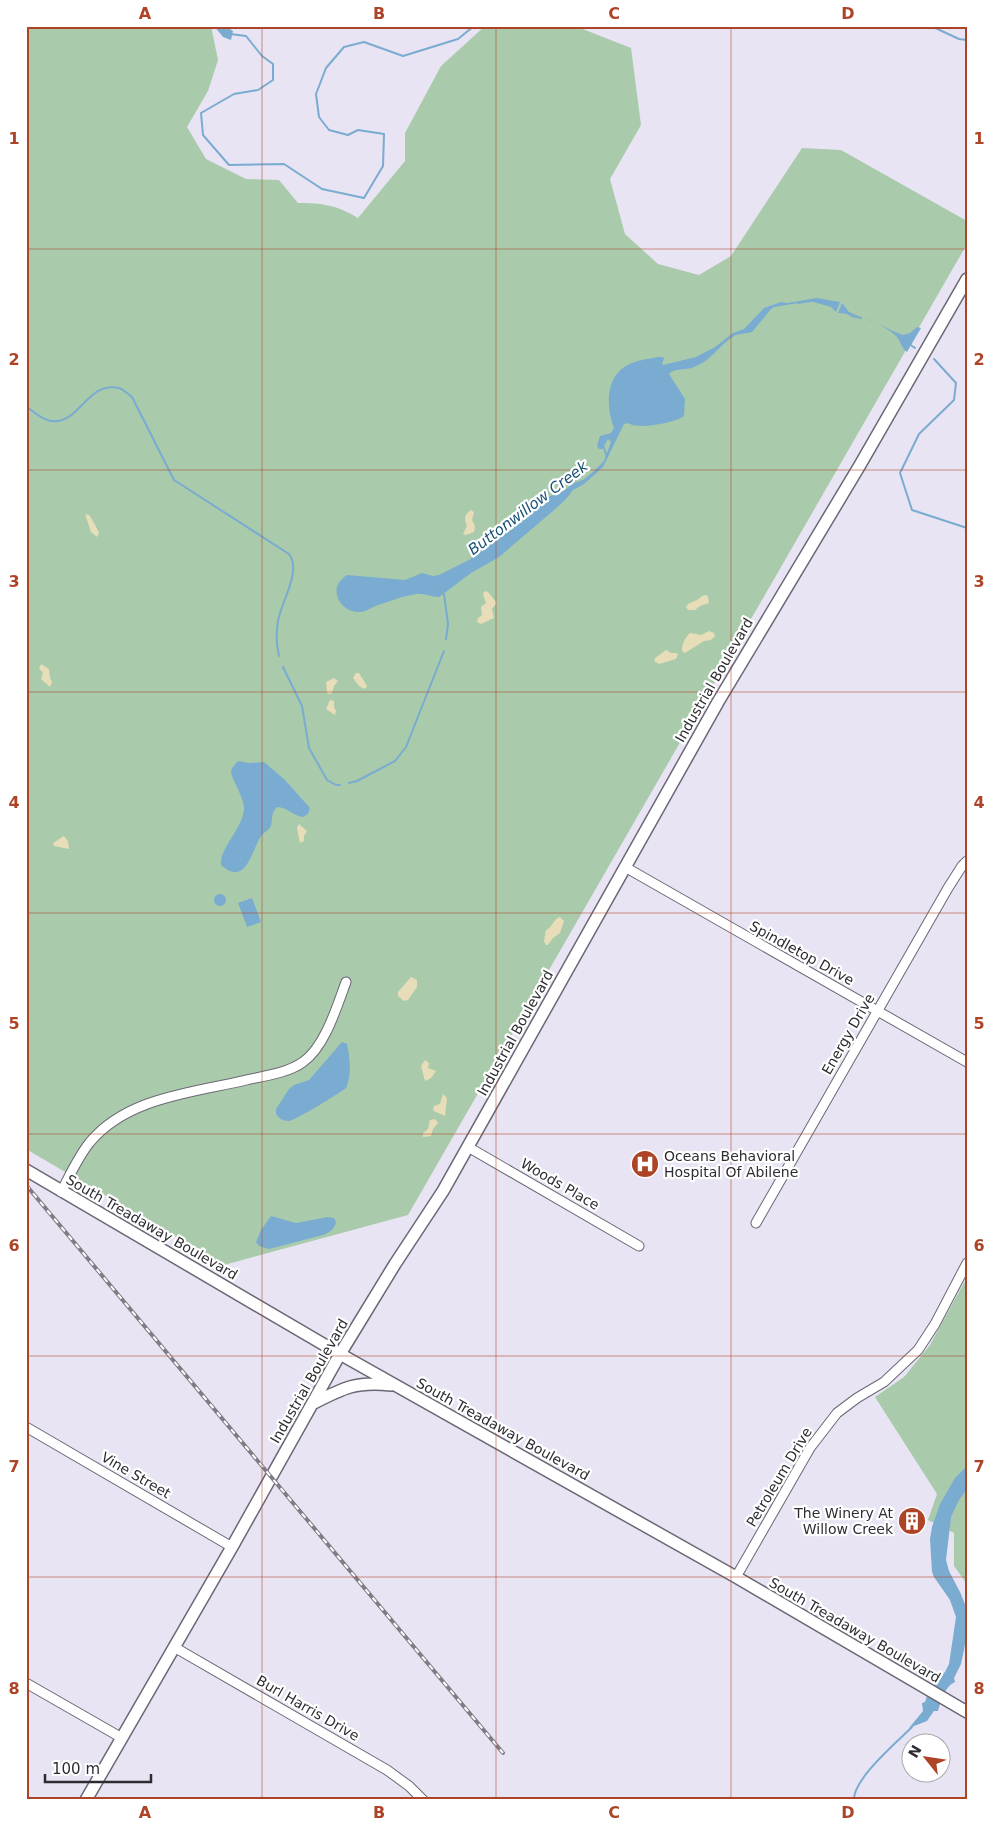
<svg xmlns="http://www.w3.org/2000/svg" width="993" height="1826" viewBox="0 0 993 1826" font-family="'DejaVu Sans',sans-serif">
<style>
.green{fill:#a9cbac}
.sand{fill:#e7ddb8}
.water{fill:#7aabd0}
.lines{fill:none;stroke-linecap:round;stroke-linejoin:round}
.stream{stroke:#7aabd0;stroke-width:2}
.minor-casing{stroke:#6b6774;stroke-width:11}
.major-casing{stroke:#6b6774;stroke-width:14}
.minor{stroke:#fff;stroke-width:9}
.major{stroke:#fff;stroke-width:11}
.rail-casing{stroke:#7f7c86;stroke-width:4}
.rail{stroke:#fff;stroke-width:2;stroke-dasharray:5.5;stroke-linecap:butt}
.grid{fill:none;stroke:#ad4427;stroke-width:1;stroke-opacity:0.55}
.labels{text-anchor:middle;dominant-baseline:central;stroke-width:4.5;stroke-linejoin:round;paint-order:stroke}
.street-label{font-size:14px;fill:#2e2c32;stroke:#fff}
.poi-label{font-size:14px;fill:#2e2c32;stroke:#fff;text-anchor:start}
.water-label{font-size:15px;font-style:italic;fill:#175075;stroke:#fff}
.neatline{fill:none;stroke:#ad4427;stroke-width:2}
.grid-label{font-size:16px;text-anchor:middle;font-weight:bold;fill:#ad4427}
</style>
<rect width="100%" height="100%" fill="#e8e4f3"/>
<path class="green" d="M26,26H211L218,60L208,91L187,127L206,159L246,179L279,180L298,203C322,203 337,205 358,218L405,161V133L441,66L485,26H575L631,48L641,125L610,179L625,234L658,264L699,275L731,256L802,148L841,150L967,221V244L408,1215L224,1265L26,1149Z
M967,1277V1584L954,1566V1533L928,1520L937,1494L875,1397L904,1377L930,1345Z"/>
<path class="sand" d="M471,510L474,512L472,520L475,526L474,532L466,535L463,534L467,526C464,519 464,515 471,510Z
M85,514L89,515C91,517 98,530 99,533L97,537L91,532Z
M485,591L488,592L497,603L492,609L494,618L481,624L477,622L478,618L482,615L481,607L486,603L483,594Z
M704,595L708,596L709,603L700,606L695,610H688L686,607L688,604L697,600Z
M709,631L714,633L715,636L711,640L704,641L685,653L682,651C681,646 686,636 690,633L701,635Z
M666,650L671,653H677L678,655L676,659L659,664L654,661L655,658Z
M41,664L49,669L50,678L52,682L50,687L41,679L43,672L39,669Z
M356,673H359L367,686L365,689L359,686L353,678Z
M334,678L338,681L334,686L332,693L329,694L327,693L326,682Z
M330,700L334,701V707L336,711L335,715L326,709Z
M299,824L307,831L304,836V841L300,843L297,828Z
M64,836L68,841L69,849L54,846L53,843Z
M560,917L564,921L560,933L553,938L548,945H546L544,941L546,930C553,927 553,919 560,917Z
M411,977L417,980V987L408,1000L404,1001L398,996V992Z
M425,1060L429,1063L428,1068L436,1071L431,1078L425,1081L421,1066Z
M443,1094L447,1098L445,1116L434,1111L433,1109L434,1106L440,1104Z
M435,1119L438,1123L433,1129L431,1136L423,1137V1133L428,1129L430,1120Z"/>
<path class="water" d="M214,26H225L233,31L231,40L223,37Z
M817,298L840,302L836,312L831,307L810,301L774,307L771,309L752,332C747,334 738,333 734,336C719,345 711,361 694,367C685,371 676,367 669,374L685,399L684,416C675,423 637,430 628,423L624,424L603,467L584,484L573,490L566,499L553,511L499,557L471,573L439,597C431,597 424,593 416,594C403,596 391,601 378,605C372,607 366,612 360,612C350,613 339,605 337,595C335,585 340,580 347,575L405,580L422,573L433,576L439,575L469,560L514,528L517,523L523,521L530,514L533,509L545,498L562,492L574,483L583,480L593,472L604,461L611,442L608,439L602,449H599L597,446L600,436L611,433L614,428C606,408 605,376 628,365C637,360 648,359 658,357H663L664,359L662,364L663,365L696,357L715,347L733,333L744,329L764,308L781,302L787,303Z
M842,303L849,312L883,326L895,332L903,335L910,333L917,327L921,328L907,352C901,348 901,341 896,336C884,324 856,313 838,313Z
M238,761L249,763L264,762L285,780L310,808L308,814L303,817C293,816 288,807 277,807C271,813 273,817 271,825C270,830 264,832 261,836C251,852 246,887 221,865C219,849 242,829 244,810C245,800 234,783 231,773L232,768Z
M214 900a6 6 0 1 1 12 0a6 6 0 1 1-12 0Z
M252,898L261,922L247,927L238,903Z
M342,1042L347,1044C350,1058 352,1075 346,1088C340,1093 294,1121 289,1121C282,1121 279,1118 276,1114V1109L289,1089L294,1085L309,1080Z
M271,1216L296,1223L328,1217L334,1218L336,1222C334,1230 330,1232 323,1235L269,1249L259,1246L256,1242L261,1230Z
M967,1466V1489L959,1500L951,1517L946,1560L949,1571L961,1594L967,1610V1632L964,1650L961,1664L954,1678L955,1682C945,1686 941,1701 938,1711H934L927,1721L909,1728L923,1711L922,1703L925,1702L927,1696L938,1678L945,1672L949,1664L956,1617L950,1600L934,1577L932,1572L930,1539L932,1527L940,1504L955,1478Z"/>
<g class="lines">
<path class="stream" d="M931,26L959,39L967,40
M230,34L246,36L262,56L273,64V80L258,90L234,94L201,113L203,135L229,165L284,164L322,189L364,198L383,166L384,134L358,130L348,135L329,130L319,117L316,94L326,68L344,47L364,42L403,56L458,39L474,26
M798,303L811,301
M847,313L852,316L861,318
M909,344L915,348
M934,359L956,383L954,400L919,434L900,473L912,510L967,528
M26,406C35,413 46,423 58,421C81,418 90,381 119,388C123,389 128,394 132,397L174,480L289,554C302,571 281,602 278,621C276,633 276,644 279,656
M603,445L607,457
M444,594L448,624L446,639
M283,667L302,706L309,748L327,780L336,785H340
M349,783L357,781L395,761L406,747L444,651
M854,1800C853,1779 897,1742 912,1727"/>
<defs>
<path id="minor" d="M625,867L967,1062
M468,1147L639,1246
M61,1192C70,1175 78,1157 90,1142C128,1097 192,1093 246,1080C264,1076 288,1073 303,1062C325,1047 337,1006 346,982
M756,1223L948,888L962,866L967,861
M26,1427L232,1547
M736,1577L810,1448L837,1413L857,1398L884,1382L918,1350L935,1324L967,1263
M174,1647L387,1770L409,1786L423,1800
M26,1683L122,1738"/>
<path id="major" d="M26,1170L340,1354L736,1577L967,1712
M312,1404C343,1388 356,1381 391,1385
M86,1800L232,1547L340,1354L395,1264L443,1191L718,702L860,465L967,279"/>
</defs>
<use href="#minor" class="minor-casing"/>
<use href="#major" class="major-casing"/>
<use href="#minor" class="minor"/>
<use href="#major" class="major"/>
<defs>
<path id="rail" d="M26,1185L503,1753"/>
</defs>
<use href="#rail" class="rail-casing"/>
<use href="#rail" class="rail"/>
</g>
<path class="grid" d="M262,26V1800M496,26V1800M731,26V1800M26,249H967M26,470H967M26,692H967M26,913H967M26,1134H967M26,1356H967M26,1577H967"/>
<defs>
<symbol id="hospital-disc" viewBox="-11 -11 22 22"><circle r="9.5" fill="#ad4427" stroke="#fff"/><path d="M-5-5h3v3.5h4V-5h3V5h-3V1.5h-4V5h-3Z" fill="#fff"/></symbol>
<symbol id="building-disc" viewBox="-11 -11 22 22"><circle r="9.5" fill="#ad4427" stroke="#fff"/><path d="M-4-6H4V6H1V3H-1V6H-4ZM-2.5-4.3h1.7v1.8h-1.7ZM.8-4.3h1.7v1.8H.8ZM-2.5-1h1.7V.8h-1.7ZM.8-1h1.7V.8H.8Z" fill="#fff"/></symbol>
</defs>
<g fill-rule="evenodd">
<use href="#hospital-disc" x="629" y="1148" width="32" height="32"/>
<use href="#building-disc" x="896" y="1505" width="32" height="32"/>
</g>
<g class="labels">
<g class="street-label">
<text transform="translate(714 680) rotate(-60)">Industrial Boulevard</text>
<text transform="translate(802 953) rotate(29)">Spindletop Drive</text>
<text transform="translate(515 1033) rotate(-61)">Industrial Boulevard</text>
<text transform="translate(848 1034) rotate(-60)">Energy Drive</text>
<text transform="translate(560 1184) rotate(30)">Woods Place</text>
<text transform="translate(152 1227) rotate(30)">South Treadaway Boulevard</text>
<text transform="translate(309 1381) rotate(-60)">Industrial Boulevard</text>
<text transform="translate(503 1429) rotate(29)">South Treadaway Boulevard</text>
<text transform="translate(136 1475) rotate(30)">Vine Street</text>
<text transform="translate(779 1477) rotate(-59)">Petroleum Drive</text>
<text transform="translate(855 1630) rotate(30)">South Treadaway Boulevard</text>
<text transform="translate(308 1708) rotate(30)">Burl Harris Drive</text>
</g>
<g class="poi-label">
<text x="664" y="1156">Oceans Behavioral<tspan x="664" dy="16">Hospital Of Abilene</tspan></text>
<text x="893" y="1513" text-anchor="end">The Winery At<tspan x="893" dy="16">Willow Creek</tspan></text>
</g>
<g class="water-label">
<text transform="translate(528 508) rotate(-37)">Buttonwillow Creek</text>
</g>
</g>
<rect width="993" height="1826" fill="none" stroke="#ffffff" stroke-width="55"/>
<g transform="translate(926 1758) rotate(300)"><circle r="24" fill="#ffffff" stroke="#ababad"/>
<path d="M0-4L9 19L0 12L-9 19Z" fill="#ad4427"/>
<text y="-8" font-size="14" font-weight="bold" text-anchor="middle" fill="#2e2c32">N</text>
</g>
<path d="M45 1774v8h106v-8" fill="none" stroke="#2e2c32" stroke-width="2.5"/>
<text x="52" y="1774" font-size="15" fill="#2e2c32" stroke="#ffffff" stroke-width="4" paint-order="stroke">100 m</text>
<rect x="28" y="28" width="938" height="1770" class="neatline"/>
<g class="grid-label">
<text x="145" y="19">A</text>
<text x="379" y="19">B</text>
<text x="614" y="19">C</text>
<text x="848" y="19">D</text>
<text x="14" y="144">1</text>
<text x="979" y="144">1</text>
<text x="14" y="365">2</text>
<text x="979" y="365">2</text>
<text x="14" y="587">3</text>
<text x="979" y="587">3</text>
<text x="14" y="808">4</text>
<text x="979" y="808">4</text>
<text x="14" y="1029">5</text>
<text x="979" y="1029">5</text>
<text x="14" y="1251">6</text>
<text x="979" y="1251">6</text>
<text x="14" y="1472">7</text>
<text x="979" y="1472">7</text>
<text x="14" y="1694">8</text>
<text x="979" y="1694">8</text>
<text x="145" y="1818">A</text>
<text x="379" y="1818">B</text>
<text x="614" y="1818">C</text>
<text x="848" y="1818">D</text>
</g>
</svg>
